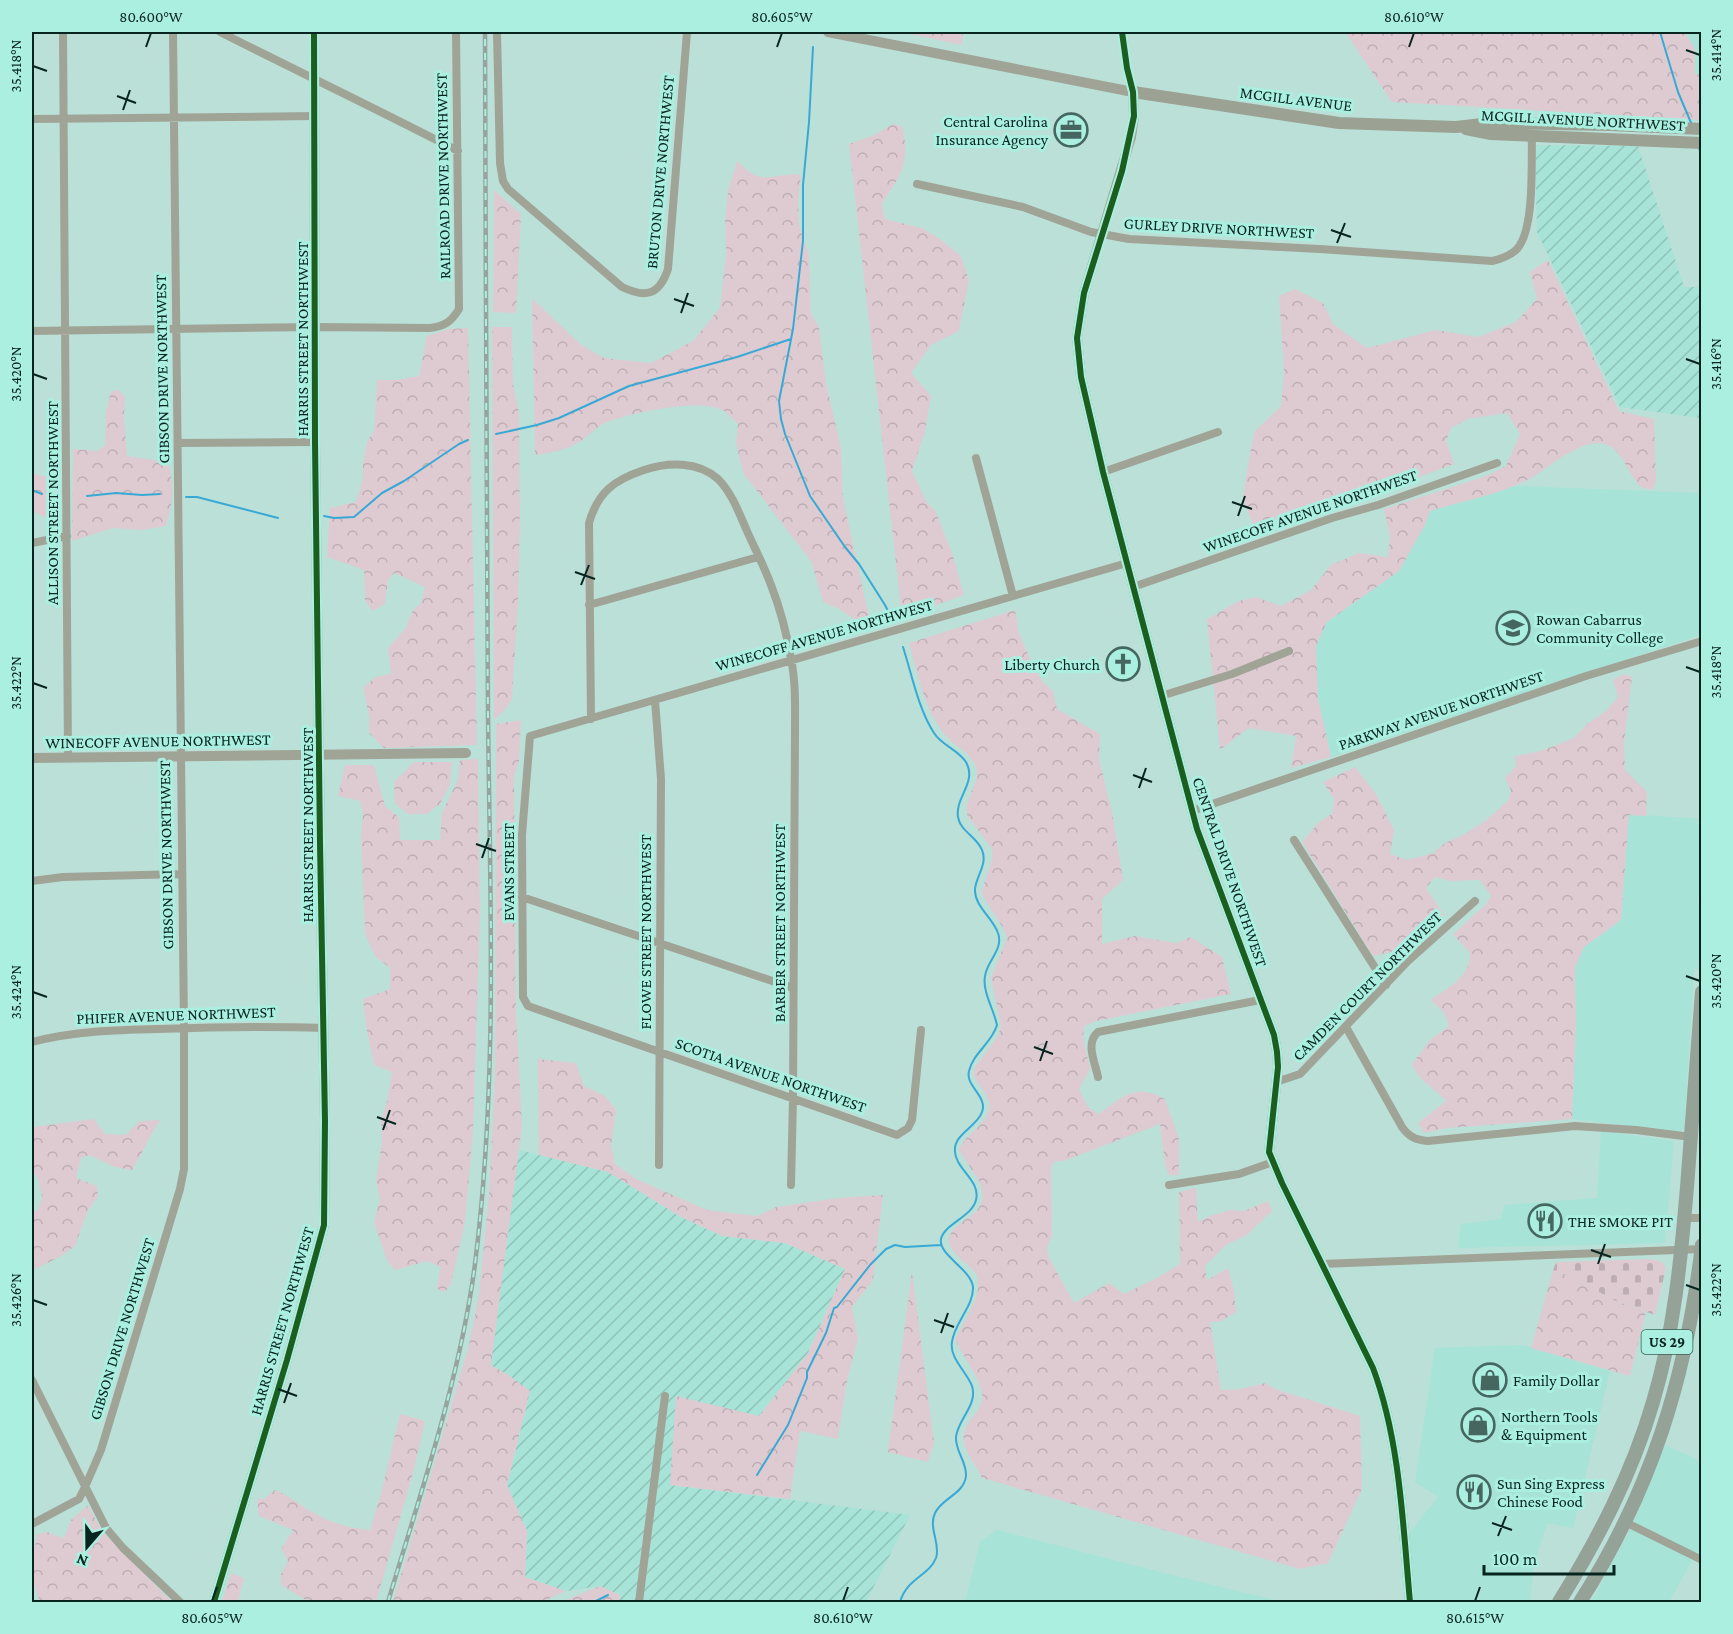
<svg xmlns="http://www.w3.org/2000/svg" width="1733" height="1634" viewBox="0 0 1733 1634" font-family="'Crimson Pro',serif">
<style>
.built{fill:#a7e3d6}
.industrial{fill:url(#industrial-furrows)}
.forest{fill:url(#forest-crowns)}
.cemetery{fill:url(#cemetery-stones)}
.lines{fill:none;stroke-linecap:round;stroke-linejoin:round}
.stream{stroke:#38a9d4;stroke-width:2}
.minor{stroke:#a0a497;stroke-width:8}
.tertiary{stroke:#a0a497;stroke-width:10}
.secondary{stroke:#9ba294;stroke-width:12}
.trunk{stroke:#95a298;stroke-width:14}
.rail-casing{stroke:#95a49c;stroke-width:4.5}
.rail{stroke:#abefe0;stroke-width:2;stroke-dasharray:7;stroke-linecap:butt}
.cycleway-casing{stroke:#abefe0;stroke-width:10}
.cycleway{stroke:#1b5e20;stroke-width:6}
.ticks{fill:none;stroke:#07241f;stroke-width:2}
.labels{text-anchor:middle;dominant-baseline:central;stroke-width:6;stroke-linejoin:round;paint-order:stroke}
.shield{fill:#abefe0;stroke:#386159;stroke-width:1.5}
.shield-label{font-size:15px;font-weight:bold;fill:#07241f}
.street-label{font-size:16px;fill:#07241f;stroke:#abefe0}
.poi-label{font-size:16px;fill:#07241f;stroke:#abefe0;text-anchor:start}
.neatline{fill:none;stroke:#07241f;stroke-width:2}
.ticks-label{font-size:15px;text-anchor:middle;fill:#07241f}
</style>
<defs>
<pattern id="industrial-furrows" width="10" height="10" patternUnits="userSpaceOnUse" patternTransform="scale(1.5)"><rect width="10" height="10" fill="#a7e3d6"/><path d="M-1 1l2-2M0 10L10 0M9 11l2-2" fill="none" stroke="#8ec3b7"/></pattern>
<pattern id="forest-crowns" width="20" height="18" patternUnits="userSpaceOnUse" patternTransform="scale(1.5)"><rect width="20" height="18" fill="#decbd2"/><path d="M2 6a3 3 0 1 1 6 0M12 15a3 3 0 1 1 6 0" fill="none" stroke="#bdaeb4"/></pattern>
<pattern id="cemetery-stones" width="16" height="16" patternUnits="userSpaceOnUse" patternTransform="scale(1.5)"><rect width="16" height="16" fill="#decbd2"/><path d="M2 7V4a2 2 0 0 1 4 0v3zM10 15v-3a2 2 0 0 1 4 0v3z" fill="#bdaeb4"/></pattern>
</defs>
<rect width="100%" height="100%" fill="#bae0d8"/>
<path class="built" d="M1685,32H1701V75L1695,74V49Z
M1514,486L1701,493V635L1331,757L1318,698L1316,646L1327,622L1412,547L1425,525L1430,511Z
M1629,814L1701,819L1702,873L1698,903L1701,904V969H1694L1684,1127L1681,1132L1572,1119L1576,1023L1575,968L1584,947L1621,920Z
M1601,1131L1674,1141L1665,1243L1458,1248L1461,1224L1501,1219L1504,1205L1597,1198Z
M1523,1345L1610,1371L1573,1528L1547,1523L1534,1564L1530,1599L1527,1602H1413L1408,1535L1438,1497L1415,1482L1435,1348Z
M1664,1445L1701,1461V1558L1695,1555L1669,1602H1591L1630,1530Z
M997,1530L1172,1575L1282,1602H965L980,1542Z"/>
<path class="industrial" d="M1535,145L1638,146L1684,287H1701V418L1620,407L1537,232Z
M519,1150L608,1172L681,1217L722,1236L785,1243L845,1269L808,1353L759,1416L671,1485L910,1515L866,1602H619L620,1595L600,1586L566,1591L525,1577L527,1531L507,1485L530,1391L490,1365Z"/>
<path class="forest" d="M901,32H963L962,45Z
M1345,32H1685L1695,49V74L1701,75V120L1392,102Z
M893,124L902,126C911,162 901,175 882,204L885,219L922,228L940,239L961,256L969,280L959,331L931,345L911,373L931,396L925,432L912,471L926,501L936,512L953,556L964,595L902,617L849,144L872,136Z
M737,161C743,166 750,174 757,176C772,180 787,172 801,175L798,200L799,224L809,255L811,314L819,327L826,383L841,448L843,498L870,621L859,622L839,609L823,602L811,561L743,473L736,443L738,424C733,420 729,414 724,411C702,397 629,413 605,423C596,427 588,437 579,442C566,450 550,453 535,455L532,298L580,344L604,358L651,363L693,341L720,308L726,254L725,220L728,191Z
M494,190L521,214L516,313L493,312Z
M1548,260L1619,411L1654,419L1656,481L1653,490C1649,489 1643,488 1640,486C1627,473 1624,451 1605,444C1583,437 1548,468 1531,478C1500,495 1463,501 1430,511L1425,525L1399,571L1327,622L1316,646L1318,698L1331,757L1291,768L1296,736L1249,728L1220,750L1207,619L1239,601L1256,597L1281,606L1311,590L1331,565L1359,553L1388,557L1390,536L1384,509L1486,476L1506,466L1520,434L1507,413L1468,419L1451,428L1446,441L1454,464L1258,537L1243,499L1246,476L1254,432L1281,406L1284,371L1279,296L1295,289L1323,303L1333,324L1367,348L1436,330L1478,337L1516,322L1537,299L1530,272Z
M492,327H512L513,384L519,413L520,524L518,603L512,699L504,711L494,720Z
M468,328L477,745L384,748L369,733V716L363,687L376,677L391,674L388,648L405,629L413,610L421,603L425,587L394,573L388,580L385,604L372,611L365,600L364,570L327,557L330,508L356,502L363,479V462L367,442L374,430L377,380H396L419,376L427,336L449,329Z
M119,390L125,397L124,418L127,456L168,462C175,484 173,503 166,526L141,530L113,528L72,541L73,449L97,451L105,445L106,412L111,391Z
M32,473L56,480L57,523L32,511Z
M1015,610L1019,633L1033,666L1043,682L1053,691L1057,709L1100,734L1099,759L1113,817L1123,880L1102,899V944L1135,936L1176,943L1191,937L1222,957L1231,994L1096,1021L1084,1026L1083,1038L1090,1069L1079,1089L1088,1107L1099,1114C1123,1096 1135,1083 1165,1099L1179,1139V1175H1169L1165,1165L1160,1124L1064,1161H1055L1051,1167L1052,1235L1047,1248L1049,1258L1074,1303L1109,1283L1124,1294L1155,1279L1180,1264L1179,1192L1196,1188L1198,1222L1210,1216L1230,1210L1244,1211L1268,1201L1272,1211L1247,1235L1226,1245L1205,1266L1207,1280L1228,1268L1234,1290L1236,1312L1221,1321L1210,1322L1221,1390L1241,1389L1265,1383L1275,1389L1360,1416L1362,1489L1328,1563L1300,1569L982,1478C974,1461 954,1441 969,1422C974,1415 981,1409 982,1398C984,1382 962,1356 955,1339C962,1327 977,1301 978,1288C978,1285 978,1277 976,1274C971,1265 946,1252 949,1238C954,1217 993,1217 980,1183L959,1150C965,1133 992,1123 989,1103C987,1094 977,1083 973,1074L975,1067L998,1036L1001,1026L991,978L1007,938L1003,928L981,893L992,859V849L968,817C961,798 983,783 975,765C969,751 955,747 946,736C924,711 918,674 909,643Z
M1624,674L1632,677L1624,743L1625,770L1647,792L1646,816L1629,815L1621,920L1584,947L1575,968L1576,1023L1572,1119L1447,1128L1424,1133L1418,1123L1446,1101C1433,1086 1419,1082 1412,1064L1430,1040L1449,1026L1444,1013L1431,1000C1448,987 1470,978 1470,953L1453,934L1486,904L1491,896L1480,880L1450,881L1435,877L1426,888L1444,915L1408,948L1373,956L1302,842L1319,822L1332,814L1334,799L1323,782L1355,767L1376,794L1394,830L1390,854L1407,860L1433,853L1445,843L1463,835L1485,821L1508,801L1511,790L1505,778L1516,766L1515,756L1541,751L1574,738L1587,724L1607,710L1618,697L1613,680Z
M521,720L519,761L514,777L516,1009L522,1126L491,1365L507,1374L530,1391L507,1485L527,1531L525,1577L566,1591L542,1602H393L468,1349L479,1294L489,1195L495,1077L496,724Z
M478,759L480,914L473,1133L465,1222L451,1284L445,1292L437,1289L440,1267L428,1261L395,1270L387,1261L374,1222L380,1199L376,1180L382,1142L381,1121L387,1101L392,1072L374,1065L366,1026L363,999L390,989V968L375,956L365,934L361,835L363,814L360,801L338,796L345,765H374L385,806L399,817L400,840H440L442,813L458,779L460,760Z
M414,762H452L450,785L440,804L427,814H408L395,804L394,782Z
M538,1059L576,1063L584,1086L605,1096L616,1110L611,1146L615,1164L636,1179L707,1210L757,1216L776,1207L838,1198L883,1195L873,1280L852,1307L858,1339L847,1381L838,1439L800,1431L790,1499L670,1485L676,1396L759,1416L808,1353L845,1269L785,1243L722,1236L681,1217L608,1172L539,1155Z
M94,1119L105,1134L125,1135L140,1121L160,1120C149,1136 143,1153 132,1170L115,1167L89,1155L81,1158L76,1178L97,1186L98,1197L88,1210L75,1246L61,1256L32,1271V1213L38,1209L42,1197L39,1181L32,1169V1127Z
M912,1271L934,1442L928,1462L888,1452Z
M1563,1273L1616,1301L1646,1312L1630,1376L1531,1348L1552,1274Z
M400,1414L425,1421L412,1477L376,1602H309L281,1585V1574L288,1561L281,1549L293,1530L259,1516L257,1499H264L275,1490C289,1496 299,1504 312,1512C329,1522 350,1529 370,1530L381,1493Z
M88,1505L101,1530L172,1602H32L39,1599C28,1572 32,1561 37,1534L47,1532L64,1538L71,1520Z
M231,1573L244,1578L238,1602H222Z
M600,1586L620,1595L619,1602H561Z"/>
<path class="cemetery" d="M1651,1259L1662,1262L1666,1268L1655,1315L1616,1301L1563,1273L1552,1274L1556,1262Z"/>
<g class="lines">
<path class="stream" d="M1660,32L1678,92L1692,125
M813,47L809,122L803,185V241L793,329L779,401L781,419L785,434L810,496L845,547L859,564L885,605L893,621
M1699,148L1702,157
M496,434L537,425L559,418L629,386L737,357L791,339
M32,490L42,494
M87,496L116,493L142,495L160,494
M186,497H197L278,518
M324,516L334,518L354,517L382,493L404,481L459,444L468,440
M757,1475L788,1425L807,1378V1372L826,1333L834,1308L837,1307L870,1265L886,1249L895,1245L905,1247L941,1245
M594,1602L608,1595
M900,1602C907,1578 929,1576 936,1558C941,1544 928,1528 935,1513C942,1498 964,1494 966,1476C967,1462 955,1451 956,1437C958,1419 978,1405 972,1386C967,1372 949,1358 952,1342C954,1323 974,1306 973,1287C971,1269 938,1255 941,1239C944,1224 972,1217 976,1200C981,1181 956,1169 955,1152C953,1134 977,1127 982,1112C988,1096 965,1086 969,1071C973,1053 992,1043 997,1025C994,1010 982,991 985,976C987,961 1004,949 998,933C993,918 974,906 975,889C976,876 988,864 982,850C977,837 960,831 958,817C955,798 976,783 967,764C961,751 942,746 934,733C918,708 912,675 903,647"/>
<path class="minor" d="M63,32L68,758
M220,32C299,72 379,110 458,151
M497,32L500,163L503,181L508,189L622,287C645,298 659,296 668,269L687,32
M1122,32L1127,68L1133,92
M32,119L315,116
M917,184L1023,207L1091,232L1129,239L1320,249L1492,261C1501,259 1510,256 1517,249C1535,229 1531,164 1532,137
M32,331L315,327L430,328C445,326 451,322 459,309L456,32
M178,443L315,442
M976,458L1013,596
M1103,472L1218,432
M32,543L67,536
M1133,587L1332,518L1378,505L1497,463
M589,605L758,557
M1161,696L1232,674L1289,651
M655,700L661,779L659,1165
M591,719L589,523C598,492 614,480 644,470C668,462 698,461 718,479C732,493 739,513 747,531C755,549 764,566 771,585C780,608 787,635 791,659C796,683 795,708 795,732L793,1098L791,1185
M1192,811L1586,676L1702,641
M1294,840L1386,985
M32,881L63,877L182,874
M522,897L793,988
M1346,1027L1402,1127C1409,1137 1416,1140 1428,1141L1575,1126L1636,1130L1691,1137
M921,1030L912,1120L908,1128L897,1135L528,1006L523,997L522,835L530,736L1127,563
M32,1042C74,1031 115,1030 159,1029C213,1027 268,1026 323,1028
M1098,1077C1095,1062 1085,1043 1098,1032L1260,1000
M1276,1082L1300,1074L1408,961L1475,901
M1169,1185L1239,1174L1273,1162
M1684,1218H1702
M1322,1264L1701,1249
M32,1380L106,1528L123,1548L180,1602
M1625,1522L1702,1560
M32,1524L79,1499L85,1487L101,1450L180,1189L184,1169V1028L173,32
M639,1602L665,1396"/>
<path class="tertiary" d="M828,32L1133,92L1134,116L1131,137L1084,293L1077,338L1081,377L1103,472L1197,829L1274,1035L1277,1052L1278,1067L1269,1152L1282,1183L1373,1368C1400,1440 1403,1526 1410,1602
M32,758L466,753
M214,1602L287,1360L324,1225L325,1121L320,843L315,442L314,32"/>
<path class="secondary" d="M1133,92L1339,123L1456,127L1491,123L1609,125L1702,129
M1466,129L1491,134L1702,143"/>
<path class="trunk" d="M1559,1602C1598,1539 1632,1474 1653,1402C1674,1332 1681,1259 1687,1187C1692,1122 1697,1057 1702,992
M1580,1602C1652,1489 1686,1378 1702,1245"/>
<defs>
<path id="rail" d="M388,1602C421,1491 460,1379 475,1264C498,1082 490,898 488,716C486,488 486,260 485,32"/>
</defs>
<use href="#rail" class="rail-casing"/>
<use href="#rail" class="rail"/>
<defs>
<path id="cycleway" d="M1122,32L1127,68L1133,92L1134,116L1122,171L1084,293L1077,338L1081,377L1103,472L1197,829L1274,1035L1277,1052L1278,1067L1269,1152L1282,1183L1373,1368C1400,1440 1403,1526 1410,1602
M214,1602L287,1360L324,1225L325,1121L320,843L315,442L314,32"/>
</defs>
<use href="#cycleway" class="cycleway-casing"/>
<use href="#cycleway" class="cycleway"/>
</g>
<path class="ticks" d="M146,47L151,33M777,47L782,33M1409,47L1414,33M1686,50L1700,55M33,66L47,71M117,96L136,103M123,110L130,90M1331,230L1351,237M1337,243L1345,223M674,299L694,306M681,313L688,293M1686,359L1700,364M33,374L47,379M1232,502L1252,509M1238,516L1245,496M575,572L595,579M581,585L589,565M1686,667L1700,672M33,683L47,688M1133,775L1152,782M1139,788L1146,768M476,844L496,851M482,858L489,838M1686,976L1700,981M33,992L47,997M1034,1047L1053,1054M1040,1061L1047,1041M377,1117L396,1124M383,1130L390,1110M1591,1250L1611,1257M1598,1264L1605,1244M1686,1285L1700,1290M33,1300L47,1305M934,1320L954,1327M941,1333L948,1313M278,1389L297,1396M284,1403L291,1383M1492,1523L1512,1530M1498,1536L1506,1516M212,1601L217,1587M843,1601L848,1587M1475,1601L1480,1587"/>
<defs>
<symbol id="office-ring" viewBox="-11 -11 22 22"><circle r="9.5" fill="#abefe0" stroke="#466660" stroke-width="1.5"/><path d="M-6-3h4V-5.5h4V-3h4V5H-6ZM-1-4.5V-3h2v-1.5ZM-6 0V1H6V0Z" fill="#466660"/></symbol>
<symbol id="university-ring" viewBox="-11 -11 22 22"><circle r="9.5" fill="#abefe0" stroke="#466660" stroke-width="1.5"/><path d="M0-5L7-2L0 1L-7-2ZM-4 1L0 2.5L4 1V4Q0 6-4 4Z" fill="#466660"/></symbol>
<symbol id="church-ring" viewBox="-11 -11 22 22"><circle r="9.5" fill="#abefe0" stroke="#466660" stroke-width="1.5"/><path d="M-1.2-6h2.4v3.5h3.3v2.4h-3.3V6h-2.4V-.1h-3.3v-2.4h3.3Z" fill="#466660"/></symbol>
<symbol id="restaurant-ring" viewBox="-11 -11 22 22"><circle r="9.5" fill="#abefe0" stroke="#466660" stroke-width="1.5"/><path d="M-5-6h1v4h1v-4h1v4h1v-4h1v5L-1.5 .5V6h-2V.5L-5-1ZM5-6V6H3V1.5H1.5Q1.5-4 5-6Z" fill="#466660"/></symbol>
<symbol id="shop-ring" viewBox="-11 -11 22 22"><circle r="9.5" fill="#abefe0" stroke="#466660" stroke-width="1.5"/><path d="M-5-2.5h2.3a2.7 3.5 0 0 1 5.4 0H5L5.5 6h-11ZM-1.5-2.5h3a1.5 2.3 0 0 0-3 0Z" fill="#466660"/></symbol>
</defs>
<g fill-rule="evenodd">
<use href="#office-ring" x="1052" y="111" width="38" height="38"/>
<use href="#university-ring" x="1494" y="609" width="38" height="38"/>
<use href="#church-ring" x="1104" y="645" width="38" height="38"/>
<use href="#restaurant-ring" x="1526" y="1202" width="38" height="38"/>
<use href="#shop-ring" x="1471" y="1361" width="38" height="38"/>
<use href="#shop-ring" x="1459" y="1406" width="38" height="38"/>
<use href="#restaurant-ring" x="1455" y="1473" width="38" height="38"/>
</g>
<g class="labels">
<rect class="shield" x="1641.5" y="1330" width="51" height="24" rx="4.5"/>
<g class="shield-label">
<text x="1667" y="1342">US 29</text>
</g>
<g class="street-label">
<text transform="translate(1296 99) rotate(7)">MCGILL AVENUE</text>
<text transform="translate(1583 120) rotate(3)">MCGILL AVENUE NORTHWEST</text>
<text transform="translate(660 172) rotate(-85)">BRUTON DRIVE NORTHWEST</text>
<text transform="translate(443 176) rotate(-91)">RAILROAD DRIVE NORTHWEST</text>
<text transform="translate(1219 228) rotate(3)">GURLEY DRIVE NORTHWEST</text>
<text transform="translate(302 339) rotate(-90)">HARRIS STREET NORTHWEST</text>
<text transform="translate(162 369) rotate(-91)">GIBSON DRIVE NORTHWEST</text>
<text transform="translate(52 503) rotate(-90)">ALLISON STREET NORTHWEST</text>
<text transform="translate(1310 511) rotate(-19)">WINECOFF AVENUE NORTHWEST</text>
<text transform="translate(824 635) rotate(-16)">WINECOFF AVENUE NORTHWEST</text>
<text transform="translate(1441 710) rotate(-19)">PARKWAY AVENUE NORTHWEST</text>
<text transform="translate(158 741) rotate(-1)">WINECOFF AVENUE NORTHWEST</text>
<text transform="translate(307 825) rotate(-90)">HARRIS STREET NORTHWEST</text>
<text transform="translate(166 855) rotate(-91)">GIBSON DRIVE NORTHWEST</text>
<text transform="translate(508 872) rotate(-90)">EVANS STREET</text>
<text transform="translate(1230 872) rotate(71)">CENTRAL DRIVE NORTHWEST</text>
<text transform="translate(779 923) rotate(-90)">BARBER STREET NORTHWEST</text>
<text transform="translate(645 932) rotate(-90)">FLOWE STREET NORTHWEST</text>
<text transform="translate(1367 986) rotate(-45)">CAMDEN COURT NORTHWEST</text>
<text transform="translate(176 1015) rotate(-2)">PHIFER AVENUE NORTHWEST</text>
<text transform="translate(771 1075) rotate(19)">SCOTIA AVENUE NORTHWEST</text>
<text transform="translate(282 1321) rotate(-74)">HARRIS STREET NORTHWEST</text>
<text transform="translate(122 1329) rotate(-73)">GIBSON DRIVE NORTHWEST</text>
</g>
<g class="poi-label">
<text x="1048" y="121" text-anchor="end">Central Carolina<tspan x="1048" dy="18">Insurance Agency</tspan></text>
<text x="1536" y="619">Rowan Cabarrus<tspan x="1536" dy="18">Community College</tspan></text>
<text x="1100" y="664" text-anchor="end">Liberty Church</text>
<text x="1568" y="1221">THE SMOKE PIT</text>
<text x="1513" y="1380">Family Dollar</text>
<text x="1501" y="1416">Northern Tools<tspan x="1501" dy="18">&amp; Equipment</tspan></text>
<text x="1497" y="1483">Sun Sing Express<tspan x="1497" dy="18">Chinese Food</tspan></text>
</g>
</g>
<rect width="1733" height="1634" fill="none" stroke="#abefe0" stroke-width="66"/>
<g transform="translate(87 1547) rotate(200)" stroke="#abefe0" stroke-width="4.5" paint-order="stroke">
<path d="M0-4.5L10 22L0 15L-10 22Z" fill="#07241f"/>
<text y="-9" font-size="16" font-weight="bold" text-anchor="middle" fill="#07241f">N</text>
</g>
<path d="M1484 1565v9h130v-9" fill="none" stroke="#07241f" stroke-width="3"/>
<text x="1493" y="1565" font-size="18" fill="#07241f" stroke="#abefe0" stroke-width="4.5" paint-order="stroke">100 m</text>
<rect x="33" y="33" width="1667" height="1568" class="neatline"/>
<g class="ticks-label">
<text x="151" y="22">80.600°W</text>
<text x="782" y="22">80.605°W</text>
<text x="1414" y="22">80.610°W</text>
<text transform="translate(1716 55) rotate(-90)" y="5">35.414°N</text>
<text transform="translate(16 66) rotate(-90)" y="5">35.418°N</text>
<text transform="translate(1716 364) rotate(-90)" y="5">35.416°N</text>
<text transform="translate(16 374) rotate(-90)" y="5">35.420°N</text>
<text transform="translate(1716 672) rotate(-90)" y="5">35.418°N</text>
<text transform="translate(16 683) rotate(-90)" y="5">35.422°N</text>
<text transform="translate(1716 981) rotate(-90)" y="5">35.420°N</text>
<text transform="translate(16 992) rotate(-90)" y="5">35.424°N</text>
<text transform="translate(1716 1290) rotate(-90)" y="5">35.422°N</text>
<text transform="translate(16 1300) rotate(-90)" y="5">35.426°N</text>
<text x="212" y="1623">80.605°W</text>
<text x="843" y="1623">80.610°W</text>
<text x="1475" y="1623">80.615°W</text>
</g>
</svg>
